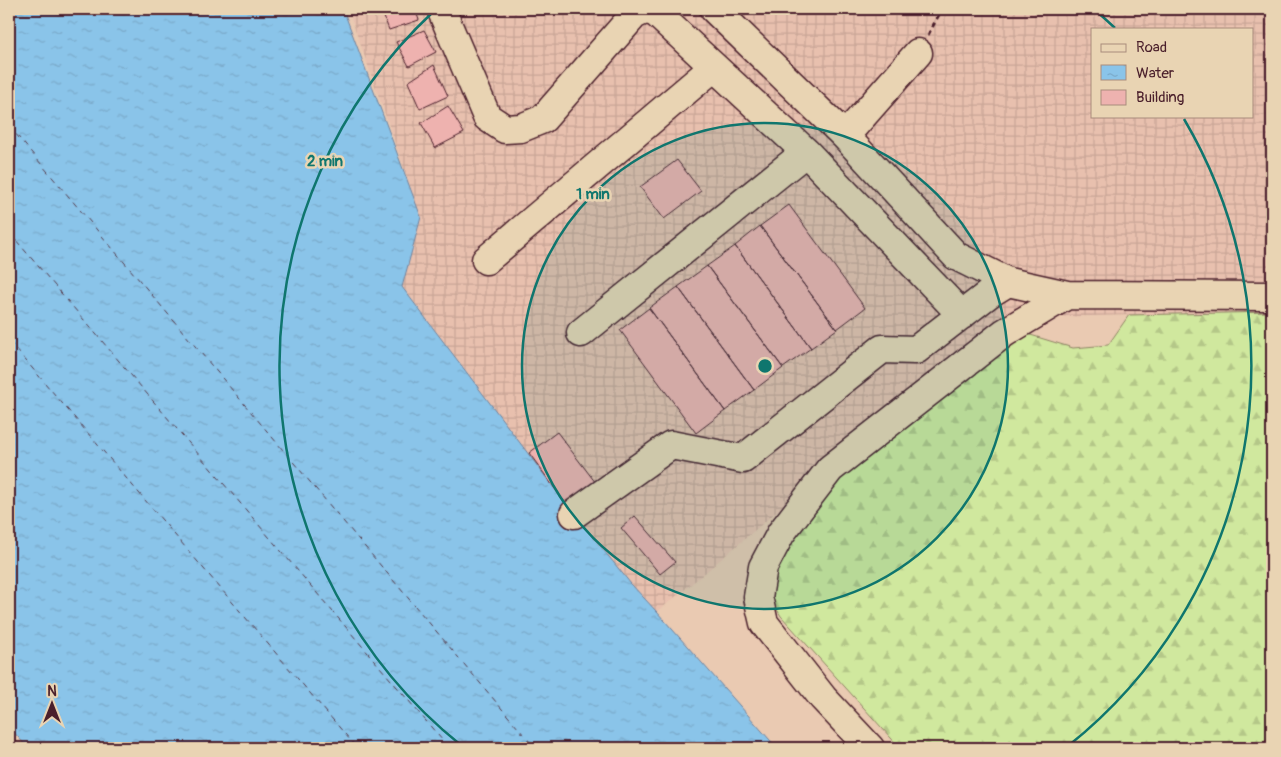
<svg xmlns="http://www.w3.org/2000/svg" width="1281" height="757" viewBox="0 0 1281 757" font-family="Pangolin,sans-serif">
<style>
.industrial{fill:url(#industrial-grid);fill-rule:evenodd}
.forest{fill:url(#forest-firs);stroke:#8d8464}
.water{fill:url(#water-ripples);stroke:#70829d}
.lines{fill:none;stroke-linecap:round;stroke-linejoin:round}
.ferry{stroke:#543848;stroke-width:1;stroke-dasharray:6 5;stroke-linecap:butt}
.building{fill:#eeb2af;stroke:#4a1f2b}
.minor-casing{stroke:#4a1f2b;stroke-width:31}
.path{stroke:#4a1f2b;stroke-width:3;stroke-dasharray:5 4;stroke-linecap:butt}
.minor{stroke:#e9d4b3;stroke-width:28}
.ring{fill:none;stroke:#0f766e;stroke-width:2.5}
.centre{fill:#0f766e;stroke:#e9d4b3;stroke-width:2.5}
.ring-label{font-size:15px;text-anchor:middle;font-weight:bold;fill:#0f766e;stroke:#e9d4b3;stroke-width:5;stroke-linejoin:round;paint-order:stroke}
</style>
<defs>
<pattern id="industrial-grid" width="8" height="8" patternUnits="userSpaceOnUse" patternTransform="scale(1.25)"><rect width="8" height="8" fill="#e8c0ae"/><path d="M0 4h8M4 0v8" fill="none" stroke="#c8a596"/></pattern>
<pattern id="forest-firs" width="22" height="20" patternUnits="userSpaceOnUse" patternTransform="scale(1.25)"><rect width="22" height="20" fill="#d0e89e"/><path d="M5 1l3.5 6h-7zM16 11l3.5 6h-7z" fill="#b4c788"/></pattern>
<pattern id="water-ripples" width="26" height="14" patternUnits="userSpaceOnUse" patternTransform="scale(1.25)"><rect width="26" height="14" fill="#8ac4e9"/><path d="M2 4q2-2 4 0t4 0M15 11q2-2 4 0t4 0" fill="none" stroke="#79a8c8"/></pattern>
</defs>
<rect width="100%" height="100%" fill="#eacab2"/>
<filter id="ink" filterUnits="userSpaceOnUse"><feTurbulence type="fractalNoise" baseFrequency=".02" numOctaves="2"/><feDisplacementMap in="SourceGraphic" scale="10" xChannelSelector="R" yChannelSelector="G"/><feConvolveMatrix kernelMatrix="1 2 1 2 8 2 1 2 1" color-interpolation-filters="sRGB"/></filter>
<g filter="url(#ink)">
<path class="industrial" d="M348,9H1272V312L1003,318L706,572L657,612L631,584L567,505L402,286L421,217ZM1092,29H1252V116H1092Z
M1272,736V748H1255Z"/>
<path class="forest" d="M1272,312V736L1255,748H900L781,616L770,598L773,563L797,525L857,460L1024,333L1073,348L1108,345L1129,315Z"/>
<path class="water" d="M9,9H343L421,217L402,287L567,505L631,584L657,612L777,748H28L9,727Z"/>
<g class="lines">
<path class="ferry" d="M9,126L535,748
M9,232L449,748
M9,341L357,748"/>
</g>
<path class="building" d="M381,9H415L419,20L389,30Z
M424,30L436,52L409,66L396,42Z
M434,65L448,96L420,109L408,82Z
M448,106L464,133L435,148L421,123Z
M677,160L701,191L664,219L640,187Z
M789,205L865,308L837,329L760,226Z
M760,226L837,329L811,348L735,246Z
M735,246L811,348L783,368L707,266Z
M707,266L783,368L754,390L678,287Z
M678,287L754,390L725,411L649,308Z
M649,308L725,411L696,433L620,330Z
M557,432L596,483L567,505L529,453Z
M635,516L675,562L660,574L621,528Z"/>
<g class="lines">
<defs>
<path id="minor" d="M441,9L487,117L505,129L521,128L543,119L634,15L645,10L655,12L806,152L962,315
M714,9L845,136L956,256L1008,282L1067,295L1272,296
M845,136L918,53
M486,260L714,67
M581,333L806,152
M574,514L671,445L743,459L882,349L916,350L990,293L1008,282
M870,748L823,698L764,623L758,597L763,567L781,533L830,469L1004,333L1067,295"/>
</defs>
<use href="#minor" class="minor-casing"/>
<path class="path" d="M928,35L942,9"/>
<use href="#minor" class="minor"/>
</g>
</g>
<circle cx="765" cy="366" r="243" fill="#0f766e" fill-opacity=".12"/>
<g class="ring">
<circle cx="765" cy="366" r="243"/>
<path d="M462 746A486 486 0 0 1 434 11M1096 11A486 486 0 0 1 1115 28M1184 119A486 486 0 0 1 1068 746"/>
</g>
<circle cx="765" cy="366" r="8" class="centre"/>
<g class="ring-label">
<text x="325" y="166">2 min</text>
<text x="593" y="199">1 min</text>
</g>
<rect width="1281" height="757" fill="none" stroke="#e9d4b3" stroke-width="30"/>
<rect x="15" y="15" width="1251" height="727" fill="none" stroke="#4a1f2b" stroke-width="2" filter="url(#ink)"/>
<rect x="1091" y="28" width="162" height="90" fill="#e9d4b3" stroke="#a98c7d"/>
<rect x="1101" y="44" width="25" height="8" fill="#e9d4b3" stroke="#a98c7d"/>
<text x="1136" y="52" font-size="15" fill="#4a1f2b">Road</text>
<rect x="1101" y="65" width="25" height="15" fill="url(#water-ripples)" stroke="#a98c7d"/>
<text x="1136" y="78" font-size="15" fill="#4a1f2b">Water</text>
<rect x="1101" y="90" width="25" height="15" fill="#eeb2af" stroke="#a98c7d"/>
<text x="1136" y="102" font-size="15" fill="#4a1f2b">Building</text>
<g transform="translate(52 704)" stroke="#e9d4b3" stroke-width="4" paint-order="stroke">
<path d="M0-4L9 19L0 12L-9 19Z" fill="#4a1f2b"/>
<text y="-8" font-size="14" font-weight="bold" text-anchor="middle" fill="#4a1f2b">N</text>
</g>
</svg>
